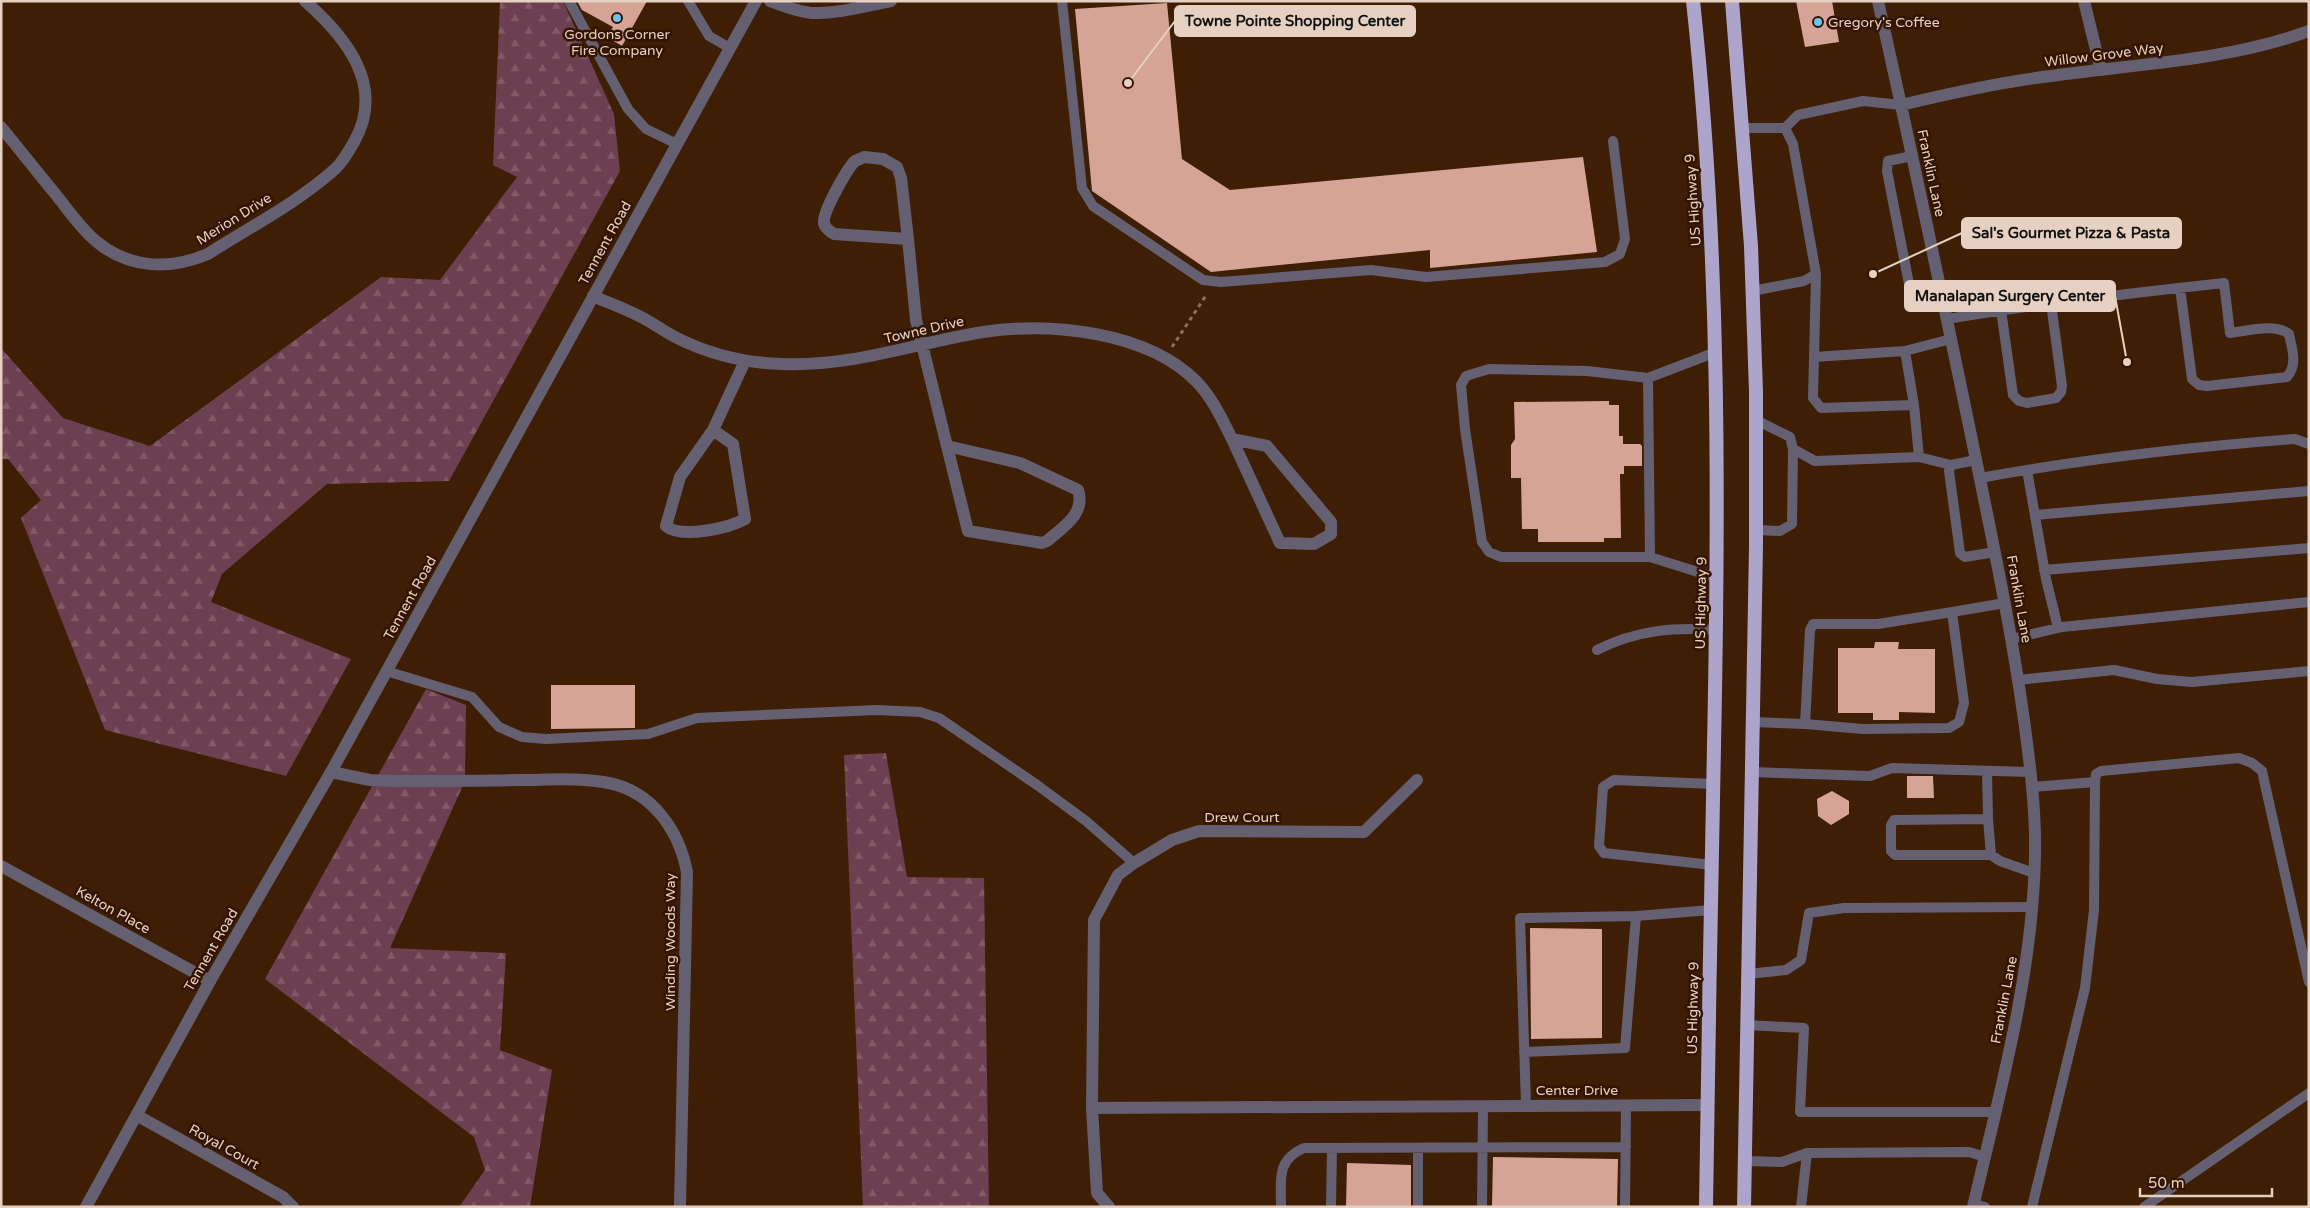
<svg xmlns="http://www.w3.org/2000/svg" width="2310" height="1208" viewBox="0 0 2310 1208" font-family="'Varela Round',sans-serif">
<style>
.forest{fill:url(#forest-firs)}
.building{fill:#d6a497}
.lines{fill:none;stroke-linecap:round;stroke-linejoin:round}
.path{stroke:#8c715c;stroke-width:3;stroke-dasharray:4 4;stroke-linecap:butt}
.service{stroke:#646072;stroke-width:10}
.minor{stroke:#646072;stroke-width:12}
.tertiary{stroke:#646072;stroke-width:12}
.trunk{stroke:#ada4cc;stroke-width:14}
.poi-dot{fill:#6dc2f3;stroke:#331400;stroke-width:2}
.labels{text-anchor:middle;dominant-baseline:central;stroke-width:5;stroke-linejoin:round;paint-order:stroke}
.poi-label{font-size:14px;fill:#e6d0c2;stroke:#331400;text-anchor:start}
.street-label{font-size:14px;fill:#e6d0c2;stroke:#331400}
.leader{fill:none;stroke:#e6d0c2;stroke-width:2}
.callout-dot{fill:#e6d0c2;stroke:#331400;stroke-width:2}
.callout{fill:#e6d0c2;stroke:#e6d0c2;stroke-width:2}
.callout-label{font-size:15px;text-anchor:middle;font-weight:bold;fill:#111}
</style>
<defs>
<pattern id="forest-firs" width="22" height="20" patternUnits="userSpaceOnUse" patternTransform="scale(1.25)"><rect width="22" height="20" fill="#6c3f51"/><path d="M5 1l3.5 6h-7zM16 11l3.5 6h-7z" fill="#815a68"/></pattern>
</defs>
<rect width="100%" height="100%" fill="#3e1e04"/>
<path class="forest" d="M500,1H563L614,114L620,171L449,481L327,484L222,574L211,602L351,659L286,776L105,730L21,518L41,500L8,459H1V348L63,418L150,446L381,277L440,280L517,177L493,165Z
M426,689L466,705L465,781L390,948L506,953L500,1050L552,1070L530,1207H459L485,1170L474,1137L265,979Z
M886,753L907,877L984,878L989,1207H863L844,755Z"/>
<path class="building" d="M577,1H647L622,46L607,37L613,27L582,10Z
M1796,1H1832L1839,42L1805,47Z
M1167,3L1182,159L1230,190L1583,157L1597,252L1430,268V250L1211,272L1092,191L1075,9Z
M1609,401V405H1619V436H1623V444H1640L1642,446V466H1624V474H1620L1621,538H1604V542H1538V529H1522L1521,478H1511V445L1515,439L1514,402Z
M1875,642H1899L1898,649H1935V713L1899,712V720H1873V713H1838V648H1874Z
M551,685H635V728L551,729Z
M1907,776H1933L1934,798H1907Z
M1832,791L1849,801V814L1831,825L1818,816L1817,799Z
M1530,928L1602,929V1038L1531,1039Z
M1493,1157L1618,1159L1617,1207H1492Z
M1347,1163L1411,1165V1207H1346Z"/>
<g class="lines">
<path class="path" d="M1172,347L1207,294"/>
<path class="service" d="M569,1L628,109L646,129L677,144
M688,1L709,36L730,48
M1062,1L1082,188L1093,206L1203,280L1221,282L1371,270L1426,277L1605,262L1620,254L1625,239L1613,141
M1743,128H1785L1798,115L1863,101L1901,105
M1785,128L1793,144L1816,274L1813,398L1821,408L1914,405L1919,457L1815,461L1793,449
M1912,156L1888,161L1887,171L1910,289L1915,294L1941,290
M1752,291L1804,281L1816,274
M2001,310L2013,395L2019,401L2027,403L2056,398L2061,392L2062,386L2051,303
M1947,319C2039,304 2131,293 2224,283L2230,333C2247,331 2275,323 2289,334C2292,349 2298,364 2287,377L2207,386L2199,385L2192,379L2180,288
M1905,351L1914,405
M1716,352L1648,378L1587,371L1489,369L1466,376L1461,385L1465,429L1482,542L1489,552L1501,557H1650L1717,578
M1814,357L1905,351L1951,339
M1648,378L1650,557
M1919,457L1951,465
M1976,460L1951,465L1949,471L1960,553L1965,557L1995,552
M2027,470L2046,579L2058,628
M1980,478C2084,459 2189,447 2295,439L2309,444
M2035,515L2309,491
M1756,530L1780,531L1792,524L1793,449L1790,437L1756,420
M2044,570L2309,548
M2011,639L2062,627L2309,602
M1597,650C1636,630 1674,627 1717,630
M386,671L472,697L499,727L522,737L546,739L648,734L697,718L877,710L920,712L939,718L1037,785L1086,821L1134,863
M2018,680L2114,670L2157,679L2192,682L2309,671
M1753,722L1805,724L1863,729L1949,728L1959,722L1964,703L1952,612L2005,603
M1805,724L1810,630L1813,624H1878L1952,612
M1987,771L1988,819L1991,855L2000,861L2034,873
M1752,772L1870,776L1892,768L2030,772
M2095,782L2096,774L2101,771L2239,758L2252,763L2262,771L2309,982
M2032,787L2095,782L2094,910L2085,988L2032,1207
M1988,819L1894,820L1891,825V851L1895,855H1991
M1712,865L1604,853L1599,846L1603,787L1614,780L1714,784
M1748,974L1786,970L1801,960L1809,913L1844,908L2033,907
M1747,1025L1804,1028L1800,1112H1995
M1524,1052L1625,1048L1636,916L1711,910
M1526,1105L1520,918L1636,916
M1745,1161L1782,1162L1807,1153L1969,1152L1985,1157
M1974,1204L1985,1207
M1281,1207C1281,1180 1276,1160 1304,1148L1626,1147
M1331,1207L1332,1148
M1418,1207V1148
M1482,1207L1483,1107
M1625,1207L1626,1105
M1801,1207L1807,1153
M2144,1207L2309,1093"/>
<path class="minor" d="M770,1C784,6 798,12 812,13C838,14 865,6 891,1
M1878,1C1914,162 1948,323 1981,484C1997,562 2013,641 2024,720C2030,765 2036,810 2035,855C2033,975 2000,1091 1973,1207
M2084,1L2101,70
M1901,105C1951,93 2000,82 2051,76C2137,64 2226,61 2309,31
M1,127C20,150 38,173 57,196C69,211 81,229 97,242C130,269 170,270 208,254C250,227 297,203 335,169C343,162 349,151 354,142C386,86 346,37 305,1
M864,157L883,159L897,167L901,178L908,239L834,234C830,231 825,229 824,223C822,213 846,171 854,162C856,160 860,159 864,157Z
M908,239L916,320L947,446
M593,296C609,303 626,309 641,317C653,323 665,332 677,338C709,354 747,363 782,364C853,367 915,343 983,332C1050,322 1147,331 1197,382C1213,399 1222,419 1232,439
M713,430L733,444L745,519C729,528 681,539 666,526L680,477Z
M713,430L745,361
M1232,439L1267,446L1331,522V534L1314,544L1280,543Z
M947,446L1020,463L1078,490C1086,514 1063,527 1047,541L1042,543L968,531Z
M331,772L370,780L396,781C436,781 477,781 518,780C548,780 580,777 609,783C653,792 679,831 687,872L680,1207
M1,866L210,981
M1092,1108L1707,1105
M138,1116L283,1197L293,1207
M1109,1207L1097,1193L1092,1108L1094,920L1118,875L1134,863L1172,840L1199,831L1364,832L1417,780"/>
<path class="tertiary" d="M86,1207L210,981L331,772L756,1"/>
<path class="trunk" d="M1693,1C1720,249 1719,497 1714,746C1711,900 1708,1053 1706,1207
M1732,1L1751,246L1756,392V546L1744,1207"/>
</g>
<g class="poi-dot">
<circle cx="617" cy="18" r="5"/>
<circle cx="1818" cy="22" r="5"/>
</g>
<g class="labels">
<g class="poi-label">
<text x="1828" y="22">Gregory's Coffee</text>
<text x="617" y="34" text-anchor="middle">Gordons Corner<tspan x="617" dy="16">Fire Company</tspan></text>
</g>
<g class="street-label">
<text transform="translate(2104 55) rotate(-7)">Willow Grove Way</text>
<text transform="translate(1931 173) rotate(78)">Franklin Lane</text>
<text transform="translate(1693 200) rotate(-94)">US Highway 9</text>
<text transform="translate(234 219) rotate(-32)">Merion Drive</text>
<text transform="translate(605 243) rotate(-61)">Tennent Road</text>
<text transform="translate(924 330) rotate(-13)">Towne Drive</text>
<text transform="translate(410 598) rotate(-61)">Tennent Road</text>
<text transform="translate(2019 599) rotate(80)">Franklin Lane</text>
<text transform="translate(1701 603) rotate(-89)">US Highway 9</text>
<text x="1242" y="817">Drew Court</text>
<text transform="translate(113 910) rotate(29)">Kelton Place</text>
<text transform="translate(670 942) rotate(-90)">Winding Woods Way</text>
<text transform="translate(211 950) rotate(-60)">Tennent Road</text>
<text transform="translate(2004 1000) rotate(-79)">Franklin Lane</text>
<text transform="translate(1693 1008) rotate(-89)">US Highway 9</text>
<text x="1577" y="1090">Center Drive</text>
<text transform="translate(224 1147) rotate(29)">Royal Court</text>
</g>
</g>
<path class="leader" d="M1128 83L1175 21M1873 274L1962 233M2127 362L2115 296"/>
<g class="callout-dot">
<circle cx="1128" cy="83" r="5"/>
<circle cx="1873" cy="274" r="5"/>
<circle cx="2127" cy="362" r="5"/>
</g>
<g class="callout">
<rect x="1175" y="6" width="240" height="30" rx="5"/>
<rect x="1962" y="218" width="219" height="30" rx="5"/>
<rect x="1905" y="281" width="210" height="30" rx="5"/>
</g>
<g class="callout-label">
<text x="1295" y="26">Towne Pointe Shopping Center</text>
<text x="2071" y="238">Sal's Gourmet Pizza &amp; Pasta</text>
<text x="2010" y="301">Manalapan Surgery Center</text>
</g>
<rect width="2310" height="1208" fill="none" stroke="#e6d0c2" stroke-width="5"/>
<path d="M2140 1188v8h132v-8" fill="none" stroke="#e6d0c2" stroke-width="2.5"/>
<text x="2148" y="1188" font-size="15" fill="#e6d0c2" stroke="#331400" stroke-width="4" paint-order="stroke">50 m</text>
</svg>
